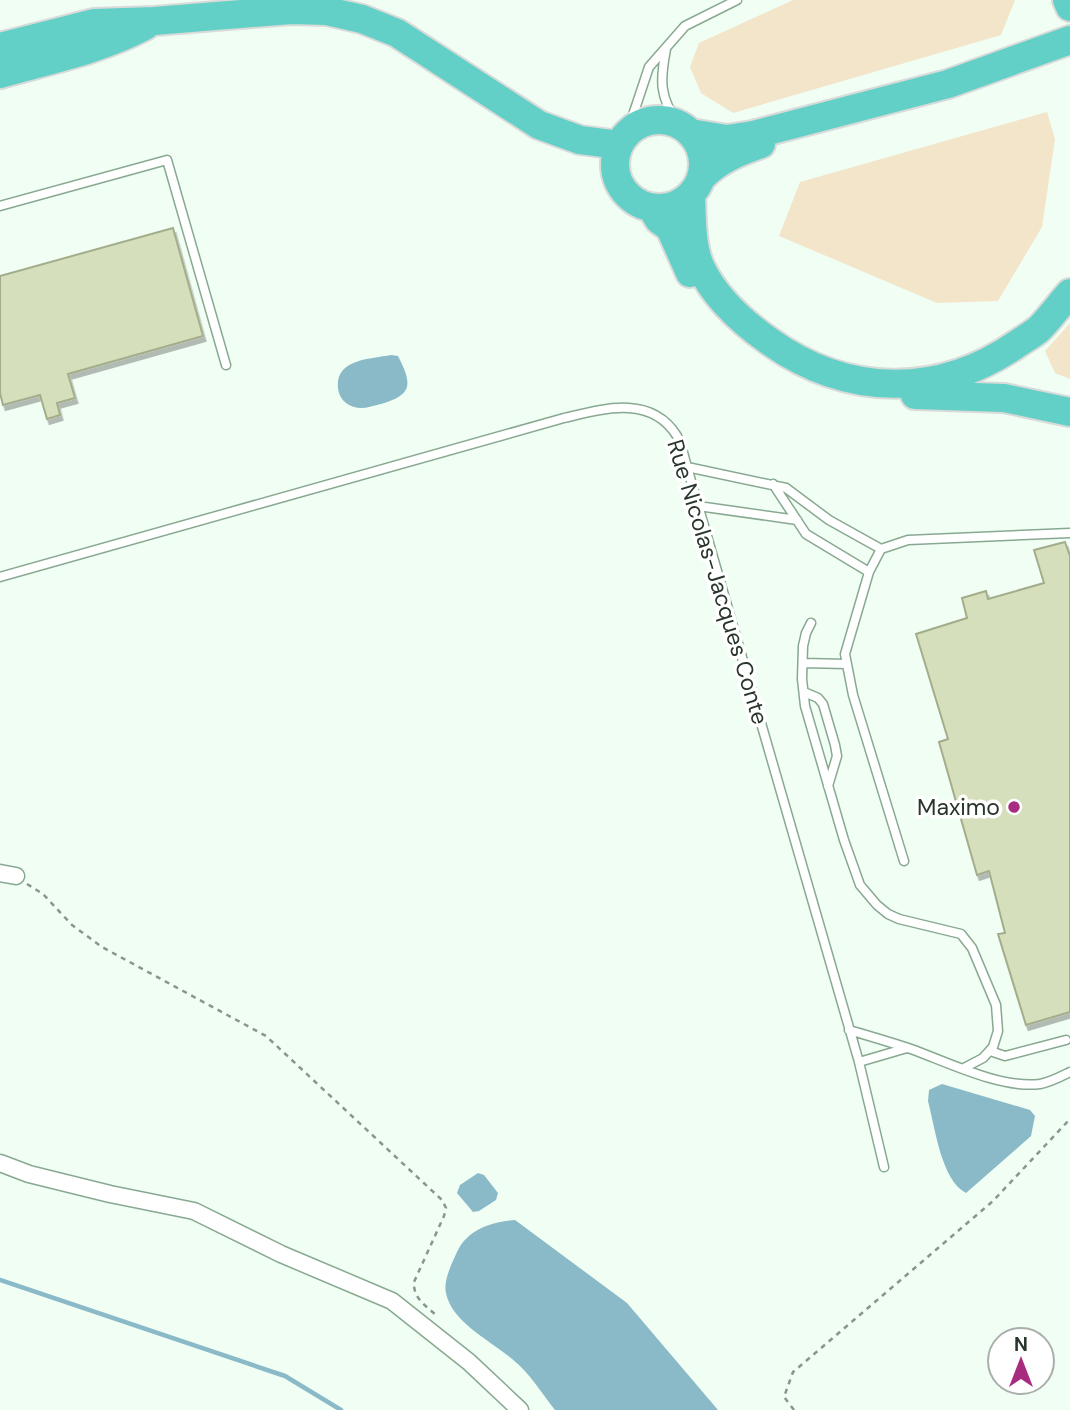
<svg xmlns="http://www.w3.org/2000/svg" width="1070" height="1410" viewBox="0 0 1070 1410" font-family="'DM Sans',sans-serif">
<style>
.green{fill:#f2e5c9}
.water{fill:#8ab9c8}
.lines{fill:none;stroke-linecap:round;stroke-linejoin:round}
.stream{stroke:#8ab9c8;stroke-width:4.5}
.building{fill:#d6dfbb;stroke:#a4ad8b;stroke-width:2;filter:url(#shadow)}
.lane-casing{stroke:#88a991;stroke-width:11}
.street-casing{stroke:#88a991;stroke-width:19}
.highway-casing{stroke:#d8dbd9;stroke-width:32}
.path{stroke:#89968c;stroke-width:2.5;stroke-dasharray:5 5;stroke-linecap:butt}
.lane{stroke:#fff;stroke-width:8}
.street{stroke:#fff;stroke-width:16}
.highway{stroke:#62d0c6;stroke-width:28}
.poi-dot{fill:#a72b7e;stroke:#fff;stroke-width:2.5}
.labels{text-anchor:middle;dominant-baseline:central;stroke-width:7;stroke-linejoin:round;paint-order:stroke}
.street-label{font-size:23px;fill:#29362c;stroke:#fff}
.poi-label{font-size:23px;fill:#29362c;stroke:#fff;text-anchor:end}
</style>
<defs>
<filter id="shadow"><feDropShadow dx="2.5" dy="5" stdDeviation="0" flood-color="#0004"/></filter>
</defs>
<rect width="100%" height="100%" fill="#f1fef4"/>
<path class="green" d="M793,0H1015L1001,35L733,113L701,93L690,67L699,43Z
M1047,112L1055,139L1042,227L998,301L937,303L779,236L800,182Z
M1070,323V379L1055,373L1045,351Z"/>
<path class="water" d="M391,355L398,356C413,385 412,395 381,404C372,406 363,410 354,407C345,404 339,398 338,388C335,359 370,359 391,355Z
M942,1084L1030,1110L1035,1116L1031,1136L966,1193C941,1180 935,1127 928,1101L929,1090Z
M478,1173L484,1175L498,1193L496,1200L479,1211L473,1212L457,1193L460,1185Z
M515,1220L627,1303L718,1410H555C544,1396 534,1380 521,1367C500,1345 452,1325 446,1293C443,1281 452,1263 457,1252C468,1229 491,1222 515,1220Z"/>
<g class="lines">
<path class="stream" d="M0,1280L285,1376L341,1410"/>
</g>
<path class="building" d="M173,228L203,336L68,374L75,398L57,403L60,415L47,419L40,395L3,405L0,393V276Z
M1065,542L1070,556V1012L1026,1025L998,934L1005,933L989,871L977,875L939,742L948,739L916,634L967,618L962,598L986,591L988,599L1044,583L1034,550Z"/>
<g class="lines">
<defs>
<path id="lane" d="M666,49C660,80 659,98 679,124
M627,133L649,67L685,26L737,0
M0,206L167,160L226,365
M687,467L786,488L829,520L881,549
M773,484L806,534L869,572
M698,506L797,520
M0,577L564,418C602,409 651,394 677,436C682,445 684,457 687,467L859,1062L884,1167
M811,623L806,633L803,646L802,679L805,706L844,840L860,885L877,905L888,914L899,919L961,934L972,948L996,1005L998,1031L993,1047L983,1058L964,1068
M803,663L847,664
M804,692L818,698L823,704L835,745L837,756L828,786
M904,861L853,695L845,654L869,572L881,549L908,540L1070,533
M849,1030C869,1036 890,1042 911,1049C947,1062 1001,1089 1040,1084C1051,1082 1060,1077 1070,1072
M990,1051L1005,1056L1066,1040
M859,1062L907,1048"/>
<path id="street" d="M0,873L16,876
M0,1163L29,1174L110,1194L194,1211L281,1254L392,1301L469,1362L520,1410"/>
<path id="highway" d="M1067,0L1070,7
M0,47L94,23L154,21L291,10L327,11L362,19L397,33L539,125L580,140L619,145
M0,74C49,60 100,50 145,26
M615 164a44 44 0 1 1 88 0a44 44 0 1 1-88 0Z
M690,133L727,139L753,135L948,84L1070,40
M701,178C718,160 738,152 761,144
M691,195C692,218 691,247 701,268C716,299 742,322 769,341C847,397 939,398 1017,344C1024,339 1032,335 1039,329C1050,318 1060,304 1070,293
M651,207L659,220L670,228L690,273
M915,395L1004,398L1070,412"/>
</defs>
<use href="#lane" class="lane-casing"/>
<use href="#street" class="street-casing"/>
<use href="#highway" class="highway-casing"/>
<path class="path" d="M27,884L43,894L72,925L102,947L266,1036L442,1200L446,1208L444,1216L414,1282C413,1298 425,1305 436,1315
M794,1410L784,1397L793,1372L993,1201L1070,1119"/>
<use href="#lane" class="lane"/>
<use href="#street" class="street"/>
<use href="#highway" class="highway"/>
</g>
<circle class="poi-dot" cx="1014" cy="807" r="7"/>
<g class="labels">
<g class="street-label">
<text transform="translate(718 582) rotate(73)">Rue Nicolas-Jacques Conte</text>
</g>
<g class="poi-label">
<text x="1000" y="807">Maximo</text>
</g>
</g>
<g transform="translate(1021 1361)"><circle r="33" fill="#ffffff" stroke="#a9afab" stroke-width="2"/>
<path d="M0-5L12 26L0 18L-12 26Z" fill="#a72b7e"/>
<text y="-10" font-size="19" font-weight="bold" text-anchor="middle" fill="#29362c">N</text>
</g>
</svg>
